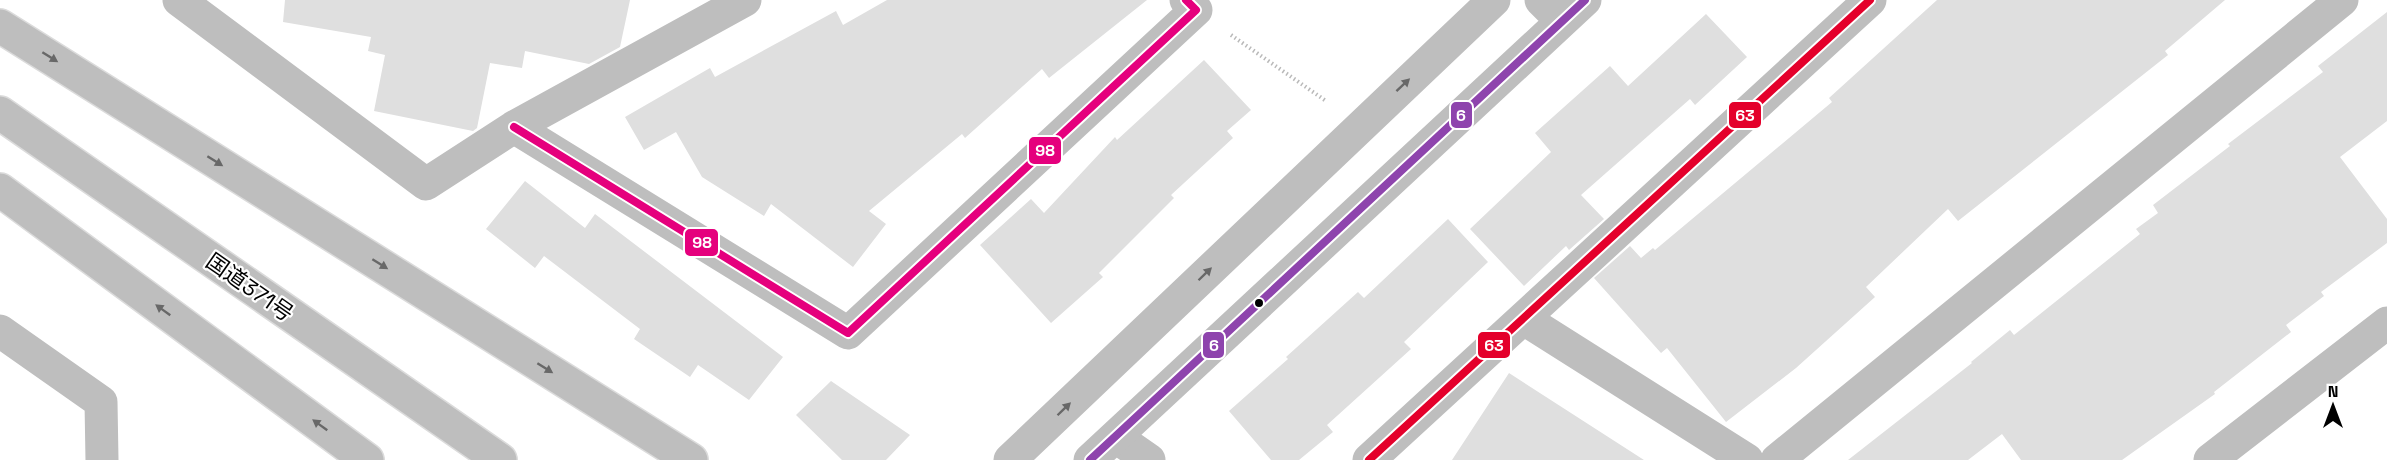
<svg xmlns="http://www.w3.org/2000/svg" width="2387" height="460" viewBox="0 0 2387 460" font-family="'Space Grotesk','Noto Sans JP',sans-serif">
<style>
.building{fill:#dfdfdf}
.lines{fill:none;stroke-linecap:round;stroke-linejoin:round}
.trunk-casing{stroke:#dbdbdb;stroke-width:36}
.path{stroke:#b9b9b9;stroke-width:4;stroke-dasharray:1.5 3;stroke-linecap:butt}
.minor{stroke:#bebebe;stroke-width:33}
.tertiary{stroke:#bebebe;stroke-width:33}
.trunk{stroke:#bebebe;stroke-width:33}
.bus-1-casing{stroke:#fff;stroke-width:12}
.bus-2-casing{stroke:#fff;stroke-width:12}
.bus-3-casing{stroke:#fff;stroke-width:12}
.bus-1{stroke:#8e44ad;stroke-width:8}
.bus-2{stroke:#e5007d;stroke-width:8}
.bus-3{stroke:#e4002b;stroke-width:8}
.oneway{fill:#686868}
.bus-dot{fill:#000;stroke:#fff;stroke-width:2}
.labels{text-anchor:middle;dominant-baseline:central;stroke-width:4.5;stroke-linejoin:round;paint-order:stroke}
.street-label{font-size:22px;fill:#000;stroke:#fff}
.line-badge{stroke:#fff;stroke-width:2}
.badge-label{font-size:16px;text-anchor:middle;font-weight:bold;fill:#fff}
</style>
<rect width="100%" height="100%" fill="#fff"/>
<path class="building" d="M285,0H630L620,47L589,64L525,51L522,68L490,63L477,128L473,131L374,111L385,55L368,51L371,37L283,22Z
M887,0H1147L1049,78L1042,69L965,138L962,134L869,211L886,224L853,267L771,204L764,216L702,177L676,132L644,150L625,117L710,68L715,77L836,11L843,25Z
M1937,0H2225L2165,51L2168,55L1958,221L1948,209L1866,287L1875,297L1796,368L1726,422L1667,348L1661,353L1594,278L1630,246L1641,258L1653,248L1655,250L1832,102L1829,98Z
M2387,12V121L2340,157L2387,219V243L2321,292L2324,296L2286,325L2291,332L2214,392L2215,394L2122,460H2021L2002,434L1968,460H1848L1972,363L1971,362L2010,330L2014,335L2140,234L2136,229L2158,213L2153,205L2230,146L2228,144L2323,72L2318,66Z
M1706,14L1747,57L1695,105L1690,99L1581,195L1604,219L1569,250L1566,246L1524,286L1470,229L1551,152L1535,133L1610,66L1628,86Z
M1204,60L1251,110L1227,131L1233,138L1171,195L1174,198L1099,273L1103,277L1051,323L980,245L1031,199L1044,213L1115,137L1117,140Z
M525,181L585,228L595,214L783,357L749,400L698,365L690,377L634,339L640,329L544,256L535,268L486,229Z
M1448,219L1488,262L1404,342L1411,349L1327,425L1333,432L1299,460H1271L1229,411L1288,359L1286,357L1358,292L1364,298Z
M1509,373L1529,386L1644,460H1452Z
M831,381L910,435L886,460H842L796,415Z"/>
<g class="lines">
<defs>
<path id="trunk" d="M0,26L691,460
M0,113L500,460
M0,190L367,460"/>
</defs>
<use href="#trunk" class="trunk-casing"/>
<path class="path" d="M1231,35L1326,101"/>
<path class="minor" d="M179,0L426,184L514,127L745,0
M514,127L848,333L1196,10L1186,0
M1524,319L1747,460
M0,331L101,402L102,460
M1116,437L1149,460
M1369,460L1870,0
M1777,460L2342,0
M2210,460L2387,323"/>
<path class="tertiary" d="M1541,0L1562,21
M1010,460L1494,0
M1090,460L1585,0"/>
<use href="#trunk" class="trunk"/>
<defs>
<path id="bus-1" d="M1090,460L1585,0"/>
<path id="bus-2" d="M514,127L848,333L1196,10L1186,0"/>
<path id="bus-3" d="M1369,460L1870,0"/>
</defs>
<use href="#bus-1" class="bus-1-casing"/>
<use href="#bus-2" class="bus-2-casing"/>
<use href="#bus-3" class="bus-3-casing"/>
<use href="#bus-1" class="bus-1"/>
<use href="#bus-2" class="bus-2"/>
<use href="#bus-3" class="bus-3"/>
</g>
<defs><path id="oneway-solid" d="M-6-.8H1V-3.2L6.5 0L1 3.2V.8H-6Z" transform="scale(1.5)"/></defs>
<g class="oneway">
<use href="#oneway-solid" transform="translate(50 57) rotate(32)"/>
<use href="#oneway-solid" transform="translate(1403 85) rotate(-43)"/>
<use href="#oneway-solid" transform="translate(215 161) rotate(32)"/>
<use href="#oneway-solid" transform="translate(380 264) rotate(32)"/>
<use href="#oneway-solid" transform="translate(1205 274) rotate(-44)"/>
<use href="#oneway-solid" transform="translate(163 310) rotate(-144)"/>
<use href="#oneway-solid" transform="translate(545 368) rotate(32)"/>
<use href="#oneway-solid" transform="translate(1064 409) rotate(-44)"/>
<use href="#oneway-solid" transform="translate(320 425) rotate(-144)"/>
</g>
<circle class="bus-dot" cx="1259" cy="303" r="5"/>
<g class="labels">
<g class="street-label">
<text transform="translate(250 287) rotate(35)">国道371号</text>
</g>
</g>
<g class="line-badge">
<rect x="1728" y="101" width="34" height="28" rx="6" fill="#e4002b"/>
<rect x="1450" y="101" width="23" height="28" rx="6" fill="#8e44ad"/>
<rect x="1028" y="136" width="34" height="29" rx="6" fill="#e5007d"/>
<rect x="684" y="228" width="35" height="29" rx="6" fill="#e5007d"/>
<rect x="1202" y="331" width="23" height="28" rx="6" fill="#8e44ad"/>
<rect x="1477" y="331" width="34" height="28" rx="6" fill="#e4002b"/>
</g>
<g class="badge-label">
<text x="1745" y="121">63</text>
<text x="1461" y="121">6</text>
<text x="1045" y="156">98</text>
<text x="702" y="248">98</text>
<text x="1214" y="351">6</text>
<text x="1494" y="351">63</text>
</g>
<g transform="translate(2333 406)" stroke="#ffffff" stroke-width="4.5" paint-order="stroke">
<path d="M0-4.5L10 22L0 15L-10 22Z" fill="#000000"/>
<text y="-9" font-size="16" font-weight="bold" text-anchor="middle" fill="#000000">N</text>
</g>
</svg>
